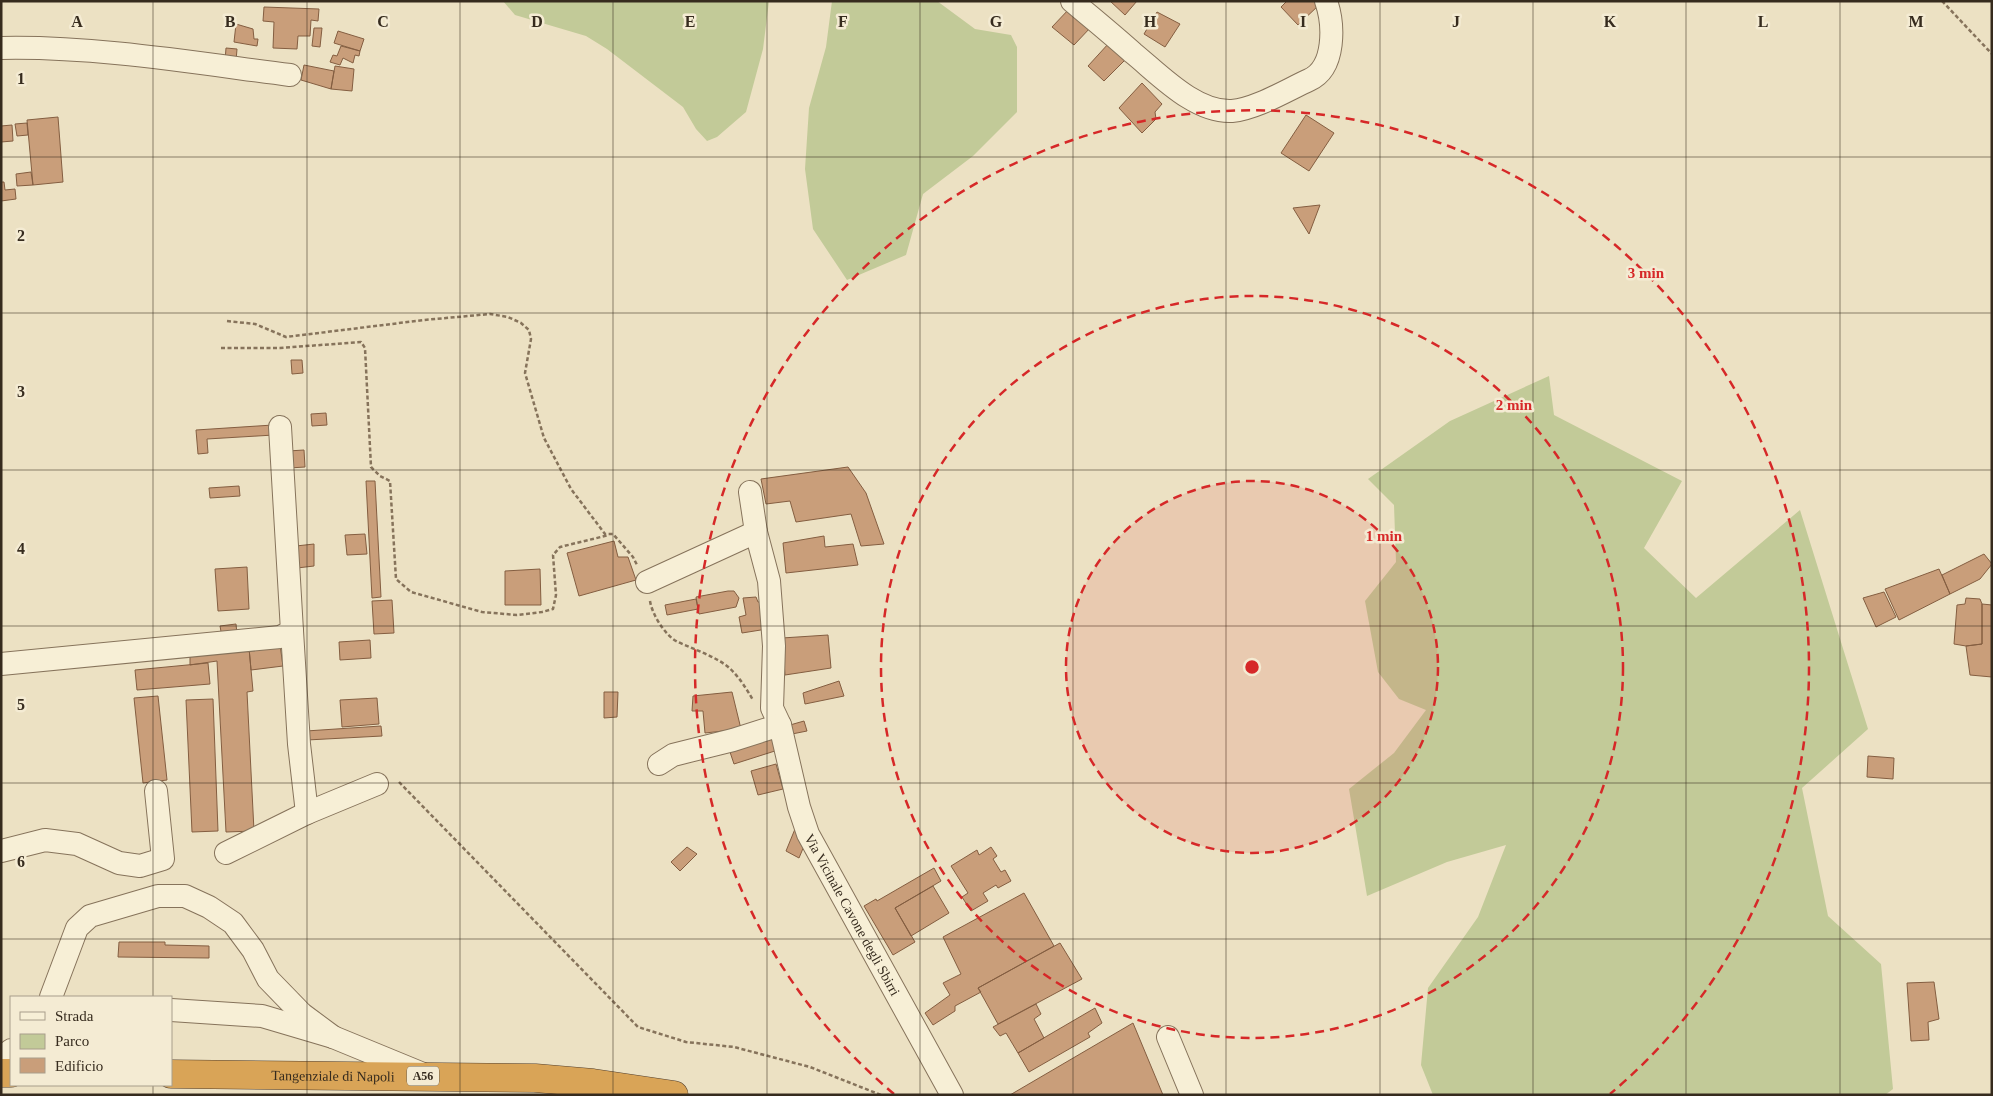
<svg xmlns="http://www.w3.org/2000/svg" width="1993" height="1096" viewBox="0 0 1993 1096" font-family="Georgia,serif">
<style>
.green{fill:#c2ca98}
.building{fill:#c99e7a;stroke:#845e41}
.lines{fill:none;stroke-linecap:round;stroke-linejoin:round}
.minor-casing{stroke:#86735b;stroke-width:24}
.highway-casing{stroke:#54412f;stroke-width:29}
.path{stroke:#86735b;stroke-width:2.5;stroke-dasharray:4 2.5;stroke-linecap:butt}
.minor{stroke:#f7efd6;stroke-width:22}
.highway{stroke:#d9a457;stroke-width:28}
.grid{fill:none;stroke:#362b1e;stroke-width:1;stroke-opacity:0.55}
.ring{fill:none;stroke:#d62828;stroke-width:2.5;stroke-dasharray:9 6}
.labels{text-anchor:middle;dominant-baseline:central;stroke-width:5;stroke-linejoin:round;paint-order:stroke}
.shield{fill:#f4ebd3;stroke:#6f6554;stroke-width:1}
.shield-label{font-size:12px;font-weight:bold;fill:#362b1e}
.street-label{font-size:14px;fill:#362b1e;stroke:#f4ebd3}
.grid-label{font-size:16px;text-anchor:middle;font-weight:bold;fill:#362b1e;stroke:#f4ebd3;stroke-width:5;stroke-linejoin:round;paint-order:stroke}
.centre{fill:#d62828;stroke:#f4ebd3;stroke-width:2.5}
.ring-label{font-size:15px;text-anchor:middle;font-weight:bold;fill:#d62828;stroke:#f4ebd3;stroke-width:5;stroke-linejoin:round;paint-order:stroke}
</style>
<rect width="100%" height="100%" fill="#ece1c3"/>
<path class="green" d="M503,1H769L763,49L746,112L717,137L707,141L696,129L683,107L607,49L586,36L515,15Z
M832,1H937L975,29L1011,35L1017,47V112L973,156L923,194L906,255L847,280L813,229L805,169L809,108L826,47Z
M1549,376L1554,415L1682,481L1644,548L1696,598L1800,510L1868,729L1802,788L1828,916L1881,964L1893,1089L1885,1095H1433L1421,1065L1428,988L1478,917L1506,845L1447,862L1367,896L1349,789L1394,753L1426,710L1399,699L1378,672L1365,601L1396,562L1394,505L1368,479L1450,421Z"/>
<path class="building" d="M1110,1H1137L1125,15Z
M1287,1H1316L1319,5L1298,25L1281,7Z
M264,7L319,9L318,21L311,20L310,36H298L297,49L273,48L274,22L263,21Z
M1070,8L1091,27L1074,45L1052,27Z
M1157,12L1180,24L1165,47L1144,34Z
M236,24L253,29L254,39H258L257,46L234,42Z
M314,28H322L320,47L312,46Z
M338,31L364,39L360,51L334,43Z
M1109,43L1126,59L1104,81L1088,66Z
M341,46L360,51L359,56L355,55L353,63L343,58L340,65L330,62L333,55L337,56Z
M226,48L237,49L236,61H225Z
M304,65L334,71L331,89L301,80Z
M335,66L354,69L352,91L331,89Z
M1142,83L1162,104L1155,112L1156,119L1142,133L1119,108Z
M1306,115L1334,133L1309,171L1281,153Z
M58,117L63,182L33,185L27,120Z
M27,123L28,135L17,136L15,124Z
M12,125L13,141L1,142V126Z
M31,172L33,185L17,186L16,174Z
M1,182H4L5,190L15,189L16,199L1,201Z
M1320,205L1309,234L1293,208Z
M291,360H302L303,373L292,374Z
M326,413L327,425L312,426L311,414Z
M273,425L274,435L207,439L208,453L198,454L196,430Z
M304,450L305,467L289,468L288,451Z
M848,467L866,493L884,544L861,546L851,514L796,522L790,501L766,504L761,479Z
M366,481H375L381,597L372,598Z
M239,486L240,496L210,498L209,488Z
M365,534L367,554L347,555L345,535Z
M824,536L825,547L853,544L858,565L786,573L783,543Z
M614,541L618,557H628L636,580L579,596L567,553Z
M314,544V566L297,568L296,546Z
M1984,554L1992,564L1980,579L1950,594L1942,575Z
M247,567L249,609L218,611L215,569Z
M540,569L541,605H505V571Z
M1939,569L1950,594L1899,620L1885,589Z
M728,591H734L739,598L736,607L699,614L696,597Z
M1884,592L1896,617L1876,627L1863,598Z
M756,597L758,602H764L767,629L742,633L739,617L746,615L743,598Z
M1966,598L1980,599L1982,604V644L1966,646L1954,644L1957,605L1965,604Z
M696,599L698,609L667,615L665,605Z
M392,600L394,633L374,634L372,601Z
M1982,604L1992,605V677L1970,675L1966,646L1982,644Z
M236,624L237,634L222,637L220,626Z
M828,635L831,668L785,675L782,638Z
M370,640L371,658L340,660L339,642Z
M280,645L283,666L251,670L249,648Z
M249,648L253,691L247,692L254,831L226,832L217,661L190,665V655Z
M208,663L210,684L137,690L135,670Z
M839,681L844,696L805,704L803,693Z
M604,692H618L617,717L604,718Z
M732,692L741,729L705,733L703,711H692L693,696Z
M158,696L167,780L143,783L134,698Z
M377,698L379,724L342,727L340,700Z
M213,699L218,831L192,832L186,700Z
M804,721L807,731L792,734L790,725Z
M381,726L382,736L307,740L306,731Z
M773,737L778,750L734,764L730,752Z
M1868,756L1894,758L1893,779L1867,777Z
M776,764L783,789L758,795L751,771Z
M801,827L804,846L799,858L786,851L795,829Z
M687,847L697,854L680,871L671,862Z
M991,847L997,856L993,859L1001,872L1005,870L1011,881L998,888L996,885L983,893L988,901L971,911L962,897L968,893L951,866L977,850L979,855Z
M934,868L941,881L895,908L915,942L893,955L864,906L876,899L877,901Z
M933,886L949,913L911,936L895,908Z
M1024,893L1054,946L978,988L981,992L955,1006V1011L933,1025L925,1013L950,995L943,983L961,974L943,937Z
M119,942H165V945L209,946V958L118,957Z
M1060,943L1082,979L998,1024L978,988Z
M1934,982L1939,1019L1928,1022L1929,1040L1911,1041L1907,983Z
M1036,1004L1041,1014L1034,1019L1044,1038L1018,1053L1006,1033L1000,1036L993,1027Z
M1095,1008L1102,1023L1088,1033L1090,1037L1029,1072L1018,1053Z
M1133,1023L1163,1095H1010Z"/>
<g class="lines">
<defs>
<g id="minor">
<path d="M1072,1C1092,18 1113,35 1133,53C1159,74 1195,113 1232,111C1256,109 1287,90 1309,80C1336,68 1334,24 1326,1"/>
<path d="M1,48C95,46 196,63 290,75"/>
<path id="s1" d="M750,492L756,532L769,581L774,646L772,708L780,725L799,807L808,834L952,1095"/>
<path d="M647,582L756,532"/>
<path d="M292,631L299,744L307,813"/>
<path d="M1,664L280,637L292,631L280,427"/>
<path d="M659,764L673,755L733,740L780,725"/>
<path d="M1,851L45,840L77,844L119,863L140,866L163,859L156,791"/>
<path d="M226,853L307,813L377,784"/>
<path d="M51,997L77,928L90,916L158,896H185L209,907L233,923L253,950L268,979L302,1014L333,1037"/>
<path d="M171,1010L262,1016L333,1037L423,1074"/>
<path d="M1168,1037L1192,1095"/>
<path d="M1,1058L11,1050"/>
</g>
<g id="highway">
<path d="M1,1073H11"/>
<path id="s2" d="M171,1074L535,1078L593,1083L674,1095"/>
</g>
</defs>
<use href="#minor" class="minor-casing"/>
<use href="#highway" class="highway-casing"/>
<path class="path" d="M1942,1L1992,54
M227,321L255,324L286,337L424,320L490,314L508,317L521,323L529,330L531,339L525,373L544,438L571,489L605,534H613L633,557L637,565
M221,348H280L361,342L365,348L371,467L380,476L390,481L396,579L411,592L482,612L517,615L542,612L553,609L556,595L553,555L560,547L609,535
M650,601C652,614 665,636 678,642C695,650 712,655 727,666C738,675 746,688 753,700
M399,782L638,1027L686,1042L734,1047L810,1067L881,1095"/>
<use href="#minor" class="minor"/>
<use href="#highway" class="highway"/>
</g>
<path class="grid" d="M153,1V997M307,1V1095M460,1V1095M613,1V1095M767,1V1095M920,1V1095M1073,1V1095M1226,1V1095M1380,1V1095M1533,1V1095M1686,1V1095M1840,1V1095M1,157H1992M1,313H1992M1,470H1992M1,626H1992M1,783H1992M1,939H1992M153,1085V1095"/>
<circle cx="1252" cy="667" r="186" fill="#d62828" fill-opacity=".12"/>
<g class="ring">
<circle cx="1252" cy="667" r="186"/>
<circle cx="1252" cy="667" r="371"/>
<path d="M894 1094A557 557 0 1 1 1610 1094"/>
</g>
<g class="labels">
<rect class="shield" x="407" y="1066.5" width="32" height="19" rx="4"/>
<g class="shield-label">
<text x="423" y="1076">A56</text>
</g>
<g class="street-label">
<text stroke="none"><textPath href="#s1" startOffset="442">Via Vicinale Cavone degli Sbirri</textPath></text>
<text stroke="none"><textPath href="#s2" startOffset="162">Tangenziale di Napoli</textPath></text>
</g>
</g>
<g class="grid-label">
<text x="77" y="27">A</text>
<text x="230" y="27">B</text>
<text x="383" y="27">C</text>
<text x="537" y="27">D</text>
<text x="690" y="27">E</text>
<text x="843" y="27">F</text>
<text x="996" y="27">G</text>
<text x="1150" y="27">H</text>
<text x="1303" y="27">I</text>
<text x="1456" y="27">J</text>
<text x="1610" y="27">K</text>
<text x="1763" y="27">L</text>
<text x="1916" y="27">M</text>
<text x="21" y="84">1</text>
<text x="21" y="241">2</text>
<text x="21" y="397">3</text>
<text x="21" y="554">4</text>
<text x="21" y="710">5</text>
<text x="21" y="867">6</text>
</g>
<circle cx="1252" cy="667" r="8" class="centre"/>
<g class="ring-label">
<text x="1646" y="278">3 min</text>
<text x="1514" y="410">2 min</text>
<text x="1384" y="541">1 min</text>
</g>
<rect width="1993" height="1096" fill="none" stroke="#362b1e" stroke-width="5"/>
<rect x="10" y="996" width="162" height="90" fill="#f4ebd3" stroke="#a89e8b"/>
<rect x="20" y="1012" width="25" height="8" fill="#f7efd6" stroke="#a89e8b"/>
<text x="55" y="1021" font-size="15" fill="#362b1e">Strada</text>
<rect x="20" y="1034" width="25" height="15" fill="#c2ca98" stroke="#a89e8b"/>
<text x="55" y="1046" font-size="15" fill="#362b1e">Parco</text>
<rect x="20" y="1058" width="25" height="15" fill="#c99e7a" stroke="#a89e8b"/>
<text x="55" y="1071" font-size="15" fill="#362b1e">Edificio</text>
</svg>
